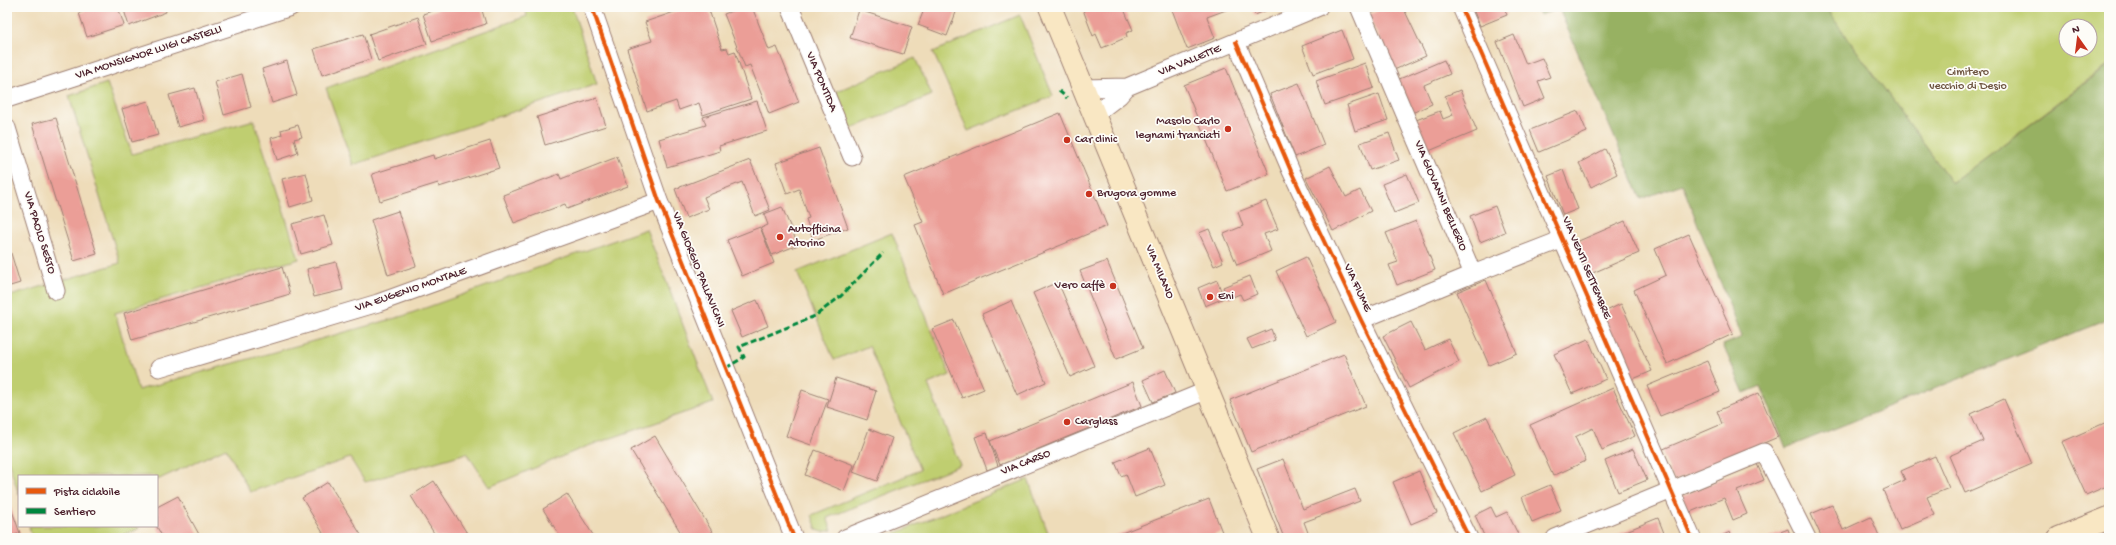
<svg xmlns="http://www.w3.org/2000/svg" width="2116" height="545" viewBox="0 0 2116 545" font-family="'Gochi Hand',sans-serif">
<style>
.green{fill:#bfce70;stroke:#84764e;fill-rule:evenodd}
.forest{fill:#97b162;stroke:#706846}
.building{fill:#eb9e97}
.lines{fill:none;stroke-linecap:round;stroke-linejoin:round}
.street-casing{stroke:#9c7e72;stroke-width:19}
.secondary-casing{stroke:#9c7e72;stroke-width:24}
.street{stroke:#fff;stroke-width:17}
.secondary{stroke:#f9e7c3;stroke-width:22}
.quiet{stroke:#00873e;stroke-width:3;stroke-dasharray:6 3;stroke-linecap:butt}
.cycleway-casing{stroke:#fdfcf7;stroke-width:6}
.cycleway{stroke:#e8590c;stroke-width:4}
.poi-dot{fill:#c8321e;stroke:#fdfcf7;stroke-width:1.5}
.labels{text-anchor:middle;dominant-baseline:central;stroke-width:3.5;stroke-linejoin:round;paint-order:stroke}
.street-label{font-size:12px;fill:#4a1f2b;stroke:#fdfcf7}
.park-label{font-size:12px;fill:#6d5440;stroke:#fdfcf7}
.poi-label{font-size:12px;fill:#4a1f2b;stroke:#fdfcf7;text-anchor:start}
</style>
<rect width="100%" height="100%" fill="#fdfcf7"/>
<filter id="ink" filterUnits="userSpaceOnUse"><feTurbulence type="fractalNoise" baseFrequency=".025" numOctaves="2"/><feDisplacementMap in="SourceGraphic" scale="8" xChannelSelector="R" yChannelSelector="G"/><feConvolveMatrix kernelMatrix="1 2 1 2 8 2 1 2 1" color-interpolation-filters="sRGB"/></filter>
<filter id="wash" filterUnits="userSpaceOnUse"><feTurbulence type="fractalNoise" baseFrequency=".012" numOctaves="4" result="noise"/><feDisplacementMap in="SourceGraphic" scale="16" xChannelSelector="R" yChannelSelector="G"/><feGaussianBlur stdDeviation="0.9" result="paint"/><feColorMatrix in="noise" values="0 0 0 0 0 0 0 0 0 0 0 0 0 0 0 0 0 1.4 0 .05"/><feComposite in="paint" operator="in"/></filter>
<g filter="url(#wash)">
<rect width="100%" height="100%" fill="#eedcb9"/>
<path class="green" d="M525,7H572L597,84L353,165L326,88L527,16Z
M1825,7H2109V64L1952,183ZM2066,26H2090V50H2066Z
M1020,15L1053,96L968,131L933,52Z
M915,58L932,95L851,129L835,92Z
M107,83L132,154L254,120L299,259L115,313L138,390L403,316L646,229L713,403L585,447L489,487L467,453L365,482L350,458L250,492L226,448L157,480V476H19V495L7,457V297L120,263L69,96Z
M892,233L950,375L928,384L960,465L827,518L832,530L823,532L817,530L812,515L920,470L869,346L834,360L797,272Z
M1028,479L1050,538H884Z
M29,526H138L139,529L114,538H32Z"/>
<path class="forest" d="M1536,7H1825L1952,183L2109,65V319L1786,448L1761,386L1744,393L1723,345L1742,337L1682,184L1641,199L1559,9L1540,15Z"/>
<g id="blocks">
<path class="building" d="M84,7H118L124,25L87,37L79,13L85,11Z
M123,7H165L166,12L129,26Z
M444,7H481L486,24L432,41L423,14Z
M689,7H708L722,49L727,48L729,53L735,51L751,99L703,115L699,103L679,110L676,101L647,111L627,49L652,41L645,22Z
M742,7H752L769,50L777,47L799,102L769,114L750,65L745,67L724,14Z
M925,7H958L947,36L918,25Z
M1082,7H1123L1133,30L1126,33L1127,37L1102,48L1096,34L1093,36Z
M1171,7H1234L1207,17L1215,38L1187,49Z
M1252,7H1275L1255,15Z
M1386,7H1403L1426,56L1394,70L1368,15Z
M1472,7H1504L1507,15L1480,26Z
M859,10L912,27L903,54L850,38Z
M418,17L427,44L378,61L369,34Z
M1342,30L1353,59L1313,74L1302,46Z
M363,34L371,59L322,75L314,49Z
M1514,35L1526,64L1542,58L1550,77L1538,81L1545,98L1523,107L1497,42Z
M1444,60L1450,74L1424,85L1432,104L1412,113L1397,80Z
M287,61L297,95L272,103L262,69Z
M1365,63L1374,88L1325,105L1316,81Z
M1226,68L1269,174L1227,191L1184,85Z
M242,74L251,107L224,115L215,82Z
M1299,83L1324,145L1295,157L1270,94Z
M195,88L204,120L178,127L169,95Z
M1460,90L1477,131L1429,151L1416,120L1440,111L1443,119L1453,115L1445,96Z
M1379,94L1388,120L1355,131L1347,105Z
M597,98L606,126L545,145L537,117Z
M148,101L158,135L132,142L122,109Z
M757,101L767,131L719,146L720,151L667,167L659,139L706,125L703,117Z
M1578,111L1587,132L1539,152L1530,130Z
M1060,113L1107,226L943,294L915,225L923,222L904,177Z
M56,118L97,254L74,261L32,124Z
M298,125L302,137L294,139L298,153L277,160L271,138L282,135L281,130Z
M1389,133L1399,160L1370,170L1360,143Z
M490,141L499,168L439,187L438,183L380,201L372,174L433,155L434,159Z
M819,148L848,228L813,240L806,219L809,218L799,189L787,194L776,163Z
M1605,149L1617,174L1591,187L1579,163Z
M617,157L628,186L567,209L565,204L514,223L503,195L559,174L561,179Z
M750,160L770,210L755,216L742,182L704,197L709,209L686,218L675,189Z
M1330,166L1346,197L1360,190L1371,211L1333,231L1306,178Z
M1563,170L1578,209L1563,215L1548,176Z
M306,173L313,200L290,207L282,179Z
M1407,174L1419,203L1394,213L1382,184Z
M1266,201L1278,229L1264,234L1271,251L1237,265L1224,234L1243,226L1238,212Z
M1495,206L1505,232L1480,242L1470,216Z
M782,207L798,245L772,255L761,228L768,225L764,214Z
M398,211L416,266L388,275L371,220Z
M324,215L333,245L301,254L292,224Z
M1416,221L1435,270L1397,285L1389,265L1398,262L1386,233Z
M1625,221L1639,253L1588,275L1574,243Z
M760,227L774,263L742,276L727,240Z
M1209,229L1223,262L1214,266L1199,233Z
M1689,234L1733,334L1667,364L1634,290L1666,275L1655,249Z
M7,240L20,283L7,287Z
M1306,257L1336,322L1306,336L1276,271Z
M1107,261L1143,348L1116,359L1080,271Z
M336,262L343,290L314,297L307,269Z
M282,267L290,294L132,340L124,313Z
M1250,276L1257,294L1243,300L1240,294L1228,299L1223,287Z
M1217,280L1224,298L1205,306L1198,288Z
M1486,280L1517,353L1489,365L1457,292Z
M1058,282L1094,366L1070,377L1033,293Z
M757,300L768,326L742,337L731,311Z
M1011,301L1046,382L1017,395L982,314Z
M1621,304L1652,371L1631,380L1600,314Z
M954,320L984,389L962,398L932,329Z
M1411,322L1425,350L1448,339L1459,362L1409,388L1383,336Z
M1271,329L1275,340L1252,349L1247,339Z
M1588,339L1606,379L1572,394L1554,354Z
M1344,354L1366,406L1251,452L1230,400Z
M1707,361L1720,392L1660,416L1647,386Z
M1165,370L1175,393L1153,402L1143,380Z
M836,378L876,391L867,420L827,407Z
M1133,382L1142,406L1000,465L990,441Z
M1613,388L1635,436L1602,450L1593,428L1575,437L1586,461L1553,476L1530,425Z
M802,390L828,399L811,445L786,436Z
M1759,393L1778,437L1674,481L1661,450L1722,424L1717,411Z
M2004,399L2032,464L1965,493L1949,456L1983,441L1971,414Z
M1487,417L1515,475L1482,491L1454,433Z
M2109,421V485L2086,495L2062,442Z
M869,429L892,438L877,481L853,472Z
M987,433L998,466L987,470L975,437Z
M655,436L716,538H684L631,450Z
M1150,448L1165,485L1135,497L1126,474L1121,476L1115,462Z
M1633,449L1647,480L1618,492L1605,461Z
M815,450L854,465L844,491L805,475Z
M1935,456L1949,488L1927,497L1935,515L1900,530L1883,490L1905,480L1901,471Z
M1283,459L1303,509L1355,489L1360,501L1304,522L1310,538H1284L1257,469Z
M1757,464L1764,480L1737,491L1747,514L1733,520L1724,498L1688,513L1681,496Z
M1419,471L1437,513L1411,524L1393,482Z
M434,481L470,538H437L411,496Z
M328,482L363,538H326L302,498Z
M1550,485L1561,510L1532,522L1522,497Z
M567,494L595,538H561L543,509Z
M178,496L201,538H163L157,527V507Z
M7,497L20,533L7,538Z
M1209,499L1222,532L1206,538H1109Z
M1832,505L1843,530L1871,517L1880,538H1822L1811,514Z
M1491,507L1496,517L1507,512L1519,536L1485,538L1475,515Z
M1658,518L1666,538H1614V536Z
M1788,529L1791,538H1766Z
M1730,532L1732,538H1717Z"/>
</g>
</g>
<g filter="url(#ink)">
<use href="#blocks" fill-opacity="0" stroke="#9c7e72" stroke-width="1"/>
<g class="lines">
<defs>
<path id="street" d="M592,7L659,201L794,538
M790,7L852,157
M1359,7L1473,274L1361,320
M1461,7L1692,538
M1236,42L1291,171L1361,320L1469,538
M1083,88L1127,87L1319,7
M7,99L291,7
M1094,115L1119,96L1127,87
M7,128L56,291
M1473,274L1563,239
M159,368L378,303L659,201
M845,538L1208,390
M1555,538L1764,452L1807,538"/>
<path id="secondary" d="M1050,7L1268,538
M2059,538L2109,518"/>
</defs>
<use href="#street" class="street-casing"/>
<use href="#secondary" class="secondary-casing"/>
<use href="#street" class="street"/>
<use href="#secondary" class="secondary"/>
<path class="quiet" d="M1059,91L1067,98
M726,368L744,357L739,347L815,316L841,296L883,253"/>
<defs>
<path id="cycleway" d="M592,7L659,201L794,538
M1461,7L1692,538
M1236,42L1291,171L1361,320L1469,538"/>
</defs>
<use href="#cycleway" class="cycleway-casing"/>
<use href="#cycleway" class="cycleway"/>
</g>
</g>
<g class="poi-dot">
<circle cx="1228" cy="129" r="4"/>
<circle cx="1067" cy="140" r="4"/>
<circle cx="1089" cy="194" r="4"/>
<circle cx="780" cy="237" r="4"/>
<circle cx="1113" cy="286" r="4"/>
<circle cx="1210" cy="297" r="4"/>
<circle cx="1067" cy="422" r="4"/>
</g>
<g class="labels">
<g class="street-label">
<text transform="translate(149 53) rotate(-18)">VIA MONSIGNOR LUIGI CASTELLI</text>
<text transform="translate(1190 61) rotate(-22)">VIA VALLETTE</text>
<text transform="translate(821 82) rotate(67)">VIA PONTIDA</text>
<text transform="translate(1440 196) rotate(67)">VIA GIOVANNI BELLERIO</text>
<text transform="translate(39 233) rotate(73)">VIA PAOLO SESTO</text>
<text transform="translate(1586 268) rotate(67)">VIA VENTI SETTEMBRE</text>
<text transform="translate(698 270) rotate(68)">VIA GIORGIO PALLAVICINI</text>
<text transform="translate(1159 272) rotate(67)">VIA MILANO</text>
<text transform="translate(1357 288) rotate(65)">VIA FIUME</text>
<text transform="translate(411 290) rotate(-19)">VIA EUGENIO MONTALE</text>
<text transform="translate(1026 463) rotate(-22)">VIA CARSO</text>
</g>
<g class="park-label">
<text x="1968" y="73">Cimitero<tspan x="1968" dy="14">vecchio di Desio</tspan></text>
</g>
<g class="poi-label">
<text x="1220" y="122" text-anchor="end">Masolo Carlo<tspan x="1220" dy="14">legnami tranciati</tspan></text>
<text x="1075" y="140">Car clinic</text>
<text x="1097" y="194">Brugora gomme</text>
<text x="788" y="230">Autofficina<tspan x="788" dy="14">Atorino</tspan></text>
<text x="1105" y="286" text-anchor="end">Vero caffè</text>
<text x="1218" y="297">Eni</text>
<text x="1075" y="422">Carglass</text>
</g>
</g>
<rect width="2116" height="545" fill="none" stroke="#fdfcf7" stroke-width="24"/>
<rect x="18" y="475" width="140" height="52" fill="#fdfcf7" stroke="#b5a4a5"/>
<rect x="26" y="488" width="20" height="6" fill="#e8590c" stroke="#b5a4a5"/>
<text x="54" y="495" font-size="12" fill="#4a1f2b">Pista ciclabile</text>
<rect x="26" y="508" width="20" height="6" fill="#00873e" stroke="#b5a4a5"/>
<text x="54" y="515" font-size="12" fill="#4a1f2b">Sentiero</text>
<g transform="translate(2078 38) rotate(346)"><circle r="19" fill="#fdfcf7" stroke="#b5a4a5"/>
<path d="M0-3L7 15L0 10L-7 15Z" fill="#c8321e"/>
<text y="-6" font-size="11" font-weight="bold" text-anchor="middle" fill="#4a1f2b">N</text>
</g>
</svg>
